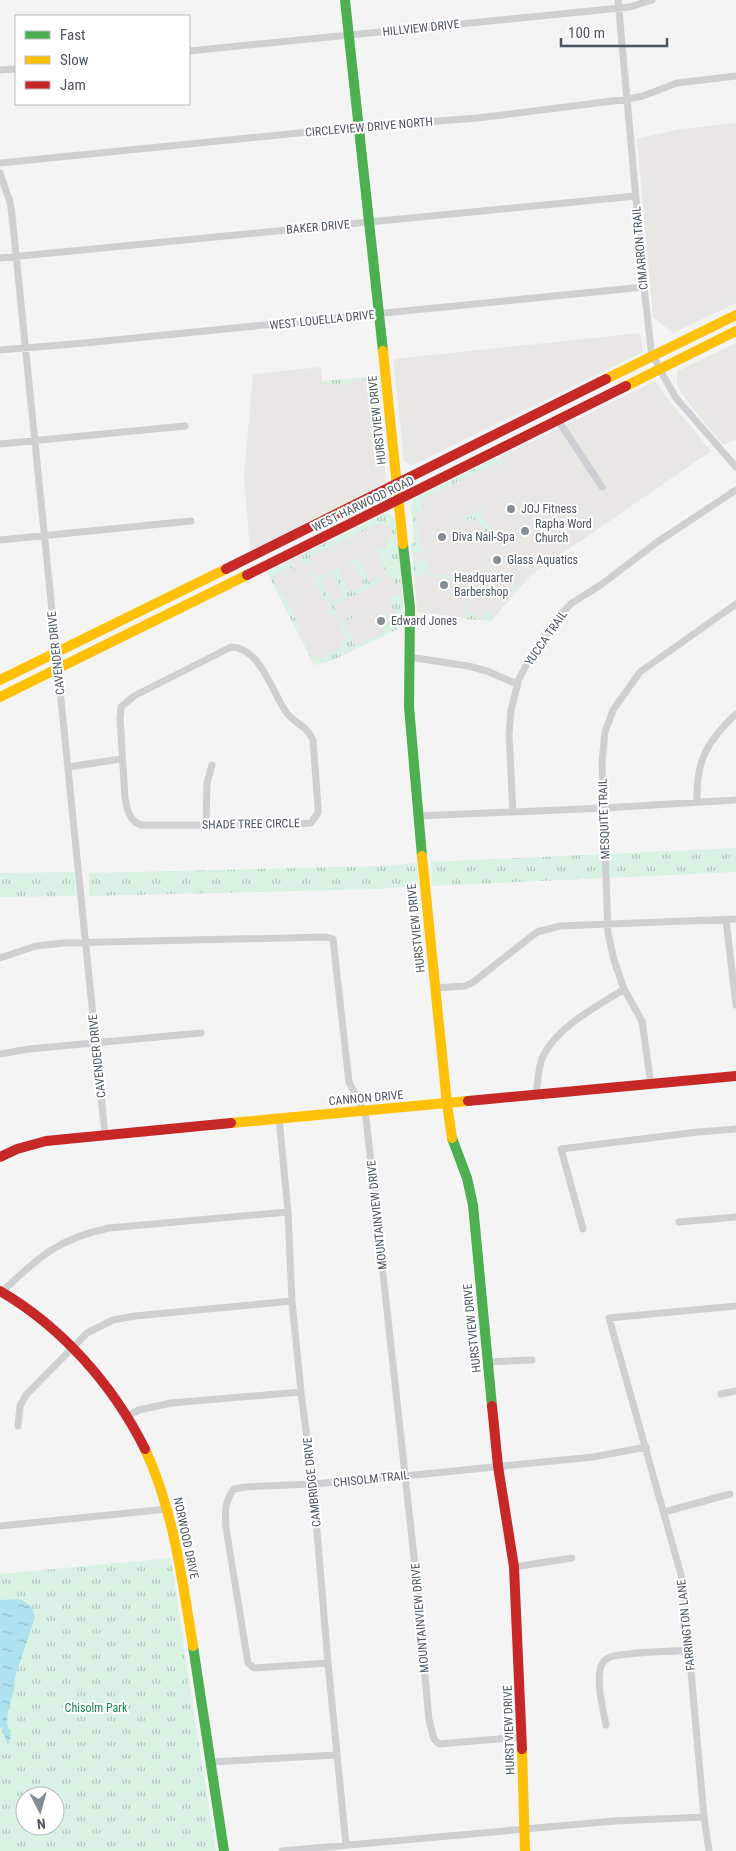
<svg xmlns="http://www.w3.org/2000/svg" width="736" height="1851" viewBox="0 0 736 1851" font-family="'Roboto Condensed',sans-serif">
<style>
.commercial{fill:#e8e7e3}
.grass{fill:url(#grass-tufts);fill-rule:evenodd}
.water{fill:url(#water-ripples)}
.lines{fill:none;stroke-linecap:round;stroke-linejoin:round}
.street{stroke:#ced0d2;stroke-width:7}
.fast{stroke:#4caf50;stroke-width:10}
.slow{stroke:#ffc107;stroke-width:10}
.jam{stroke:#c62828;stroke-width:10}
.poi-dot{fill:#868d94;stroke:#fff;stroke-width:2}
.labels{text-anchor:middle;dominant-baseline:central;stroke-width:4;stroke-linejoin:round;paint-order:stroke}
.street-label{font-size:12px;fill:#4a5661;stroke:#fff}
.poi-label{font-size:12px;fill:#4a5661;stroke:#fff;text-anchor:start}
.park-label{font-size:12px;fill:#17864f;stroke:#fff}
</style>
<defs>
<pattern id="grass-tufts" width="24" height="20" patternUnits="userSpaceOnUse" patternTransform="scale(1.25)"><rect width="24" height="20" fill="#d9f2e3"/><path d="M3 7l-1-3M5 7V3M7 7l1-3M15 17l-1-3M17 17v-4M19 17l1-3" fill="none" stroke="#b2c7bb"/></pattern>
<pattern id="water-ripples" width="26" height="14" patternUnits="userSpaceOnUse" patternTransform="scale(1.25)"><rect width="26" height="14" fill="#aee2f0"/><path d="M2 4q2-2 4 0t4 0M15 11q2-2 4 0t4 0" fill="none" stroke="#90bac6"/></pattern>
</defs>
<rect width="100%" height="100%" fill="#f4f4f4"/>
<path class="commercial" d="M736,123V303L673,333L653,317L637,139L681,129Z
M640,333L643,352L411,466L404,460L393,359Z
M736,343V440L723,445L690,405L677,385V371Z
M321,367L322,381L380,376L382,403L380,415L386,482L250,551L244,476L253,374Z
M655,381L670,402L711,451L531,575L491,621L417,612L412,549L414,534L411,505L414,499Z
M384,514H390L395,520L401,568L404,626L335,659L314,665L267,572Z"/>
<path class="grass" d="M380,376L381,384L378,387H373V381L353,380L351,385L322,383V381Z
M496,458L500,459L503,465H500L498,462L420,500L423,505L421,511L416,512L420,548L424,549L425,550L421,553H413L411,548L414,534L411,505L414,499Z
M483,508L484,510L480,513L493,532L497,529L499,531L495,535L483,531L484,525L469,517L466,522L461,520L462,518Z
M384,514H390L395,520L401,580L396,585L392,578L389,579L376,550L389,543L388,540L391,535L392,530L387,525L378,524L314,555L309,558L310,563L303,565L301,562L303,554Z
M571,545L572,546L530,575L491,621L466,619L467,581L421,574L420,576L416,575C413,573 413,565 415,562L427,560L428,562L427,573L458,577L459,573H461V578H468V612L473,613V618L483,619L486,613L490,612L493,616L495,614L515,591L513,586L518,588L530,574Z
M357,558L370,582L381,577L383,581L334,605L337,613L330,616L326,611L330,608L320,588H318L313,575H307L314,572L318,578L326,574V578L321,580L332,601L339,599L344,595L334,574L329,576L327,574L343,567V568L339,571L349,591L352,590L353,592L358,587L359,589L364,584L354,563L349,566L348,564Z
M290,562L294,566L295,572L290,567L273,576L275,583L283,595L294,591L284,596L301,629L299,632L312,657L316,655L319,660L342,648L340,643L347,639L339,623L353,615L354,617L343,623L350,636L354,639L352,640L355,646L384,632L382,627L389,623L385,614L387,613L390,616L395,614L388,599L397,594L402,596L403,599L404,626L335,659L314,665L267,572Z
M736,848V872L432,886L431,862Z
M417,863L419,886L379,889L89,896V873L377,866Z
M74,872L76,896L0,897V873Z
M171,1558L191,1695L216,1851H0V1574ZM25,1796H55V1826H25Z"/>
<path class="water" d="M20,1599L31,1606L35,1617L15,1677L14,1690L8,1711L7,1723L11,1735L8,1746L2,1727L0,1728V1600Z"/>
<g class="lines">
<path class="street" d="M618,0L644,287L651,349L660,370L676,398L736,467
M189,51L630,7L652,0
M0,70L16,69
M0,163L359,127L478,118L628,99L643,96L677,83L736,76
M0,173L10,202L12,215L105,1135
M0,258L636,196
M0,350L85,343L644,287
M558,420L602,487
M0,444L185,426
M0,540L191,521
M231,647C260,647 272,692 286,712C295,725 305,723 313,740L318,807V813L311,823L285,825H141C129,821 127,809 125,798L120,718L121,707L134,696Z
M409,657L468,666L487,671L517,684
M68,767L121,759
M697,801C696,761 707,741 736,714
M513,812L509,734L511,710L519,679L530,658L557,618L572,603L602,584L656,543L736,490
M418,816L604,808L736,800
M206,825L207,783L212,765
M726,920L736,1005
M0,958L36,946L63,943L326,937L333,939L349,1082C354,1093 364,1108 366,1118L415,1566L429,1720L434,1739L439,1744L522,1737
M435,988L465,986L472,983L537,932L560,926L736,919
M0,1054L29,1049L201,1033
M651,1085L642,1021L624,989L614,960L608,933L602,762L605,732L613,710L640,672L736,604
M536,1094C538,1082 538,1067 543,1056C559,1025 597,1007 624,989
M279,1118L288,1212L292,1301L301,1392L313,1484L328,1663L346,1845
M679,1222L736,1217
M583,1229L561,1149L698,1132L736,1129
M2,1292C37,1258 59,1238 109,1228L288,1212
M488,1362L532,1360
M721,1394L736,1391
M127,1416L139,1410L171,1403L301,1392
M18,1426L20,1406L26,1395L87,1333L113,1320L135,1316L292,1301
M664,1512L730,1494
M0,1526L168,1509
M514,1567L572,1558
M328,1663L254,1668L248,1663L226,1528C225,1513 224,1502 234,1489L245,1487L313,1484L405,1476L593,1457L646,1447
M606,1725C603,1709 595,1678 602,1664C603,1662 606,1659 608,1658C619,1652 672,1652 688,1650
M211,1762L337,1755
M282,1851L614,1821L704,1817
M709,1851L704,1817L683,1582L609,1318L736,1306"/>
<path class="fast" d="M345,0L383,351
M403,544L410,608L409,707L422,856
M452,1138L467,1178L473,1205L492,1406
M193,1646L224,1851"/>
<path class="slow" d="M383,351L403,544
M606,379L736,315
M626,386L736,331
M0,680L226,569
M0,697L247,575
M422,856L447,1104L452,1138
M231,1123L468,1101
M145,1449C174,1512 182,1579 193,1646
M522,1749L525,1851"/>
<path class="jam" d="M226,569L606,379
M247,575L626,386
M468,1101L736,1076
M0,1157L17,1149L46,1141L231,1123
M0,1291C62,1327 113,1385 145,1449
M492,1406L498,1466L514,1567L522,1749"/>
</g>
<g class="poi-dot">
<circle cx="511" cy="509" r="5"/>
<circle cx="525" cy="531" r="5"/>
<circle cx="442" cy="537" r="5"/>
<circle cx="497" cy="560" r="5"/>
<circle cx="444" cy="585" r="5"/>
<circle cx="381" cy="621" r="5"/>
</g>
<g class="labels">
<g class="street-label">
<text transform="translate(421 28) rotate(-6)">HILLVIEW DRIVE</text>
<text transform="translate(369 127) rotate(-5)">CIRCLEVIEW DRIVE NORTH</text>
<text transform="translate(318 227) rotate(-5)">BAKER DRIVE</text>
<text transform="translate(640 248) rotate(-95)">CIMARRON TRAIL</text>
<text transform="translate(322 320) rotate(-6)">WEST LOUELLA DRIVE</text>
<text transform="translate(377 420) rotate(-96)">HURSTVIEW DRIVE</text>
<text transform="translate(363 504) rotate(-26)">WEST HARWOOD ROAD</text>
<text transform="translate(546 638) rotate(-55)">YUCCA TRAIL</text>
<text transform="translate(56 653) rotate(-96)">CAVENDER DRIVE</text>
<text transform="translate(604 819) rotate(-92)">MESQUITE TRAIL</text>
<text transform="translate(251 824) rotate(-1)">SHADE TREE CIRCLE</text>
<text transform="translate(416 928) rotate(-96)">HURSTVIEW DRIVE</text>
<text transform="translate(97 1056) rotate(-96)">CAVENDER DRIVE</text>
<text transform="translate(366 1098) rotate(-5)">CANNON DRIVE</text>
<text transform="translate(377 1215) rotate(-96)">MOUNTAINVIEW DRIVE</text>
<text transform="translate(472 1328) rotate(-96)">HURSTVIEW DRIVE</text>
<text transform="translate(371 1479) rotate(-6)">CHISOLM TRAIL</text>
<text transform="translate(312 1482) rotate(-96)">CAMBRIDGE DRIVE</text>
<text transform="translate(186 1538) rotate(78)">NORWOOD DRIVE</text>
<text transform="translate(420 1618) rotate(-95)">MOUNTAINVIEW DRIVE</text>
<text transform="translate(686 1625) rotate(-96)">FARRINGTON LANE</text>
<text transform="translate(509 1730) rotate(-92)">HURSTVIEW DRIVE</text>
</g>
<g class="poi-label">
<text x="521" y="509">JOJ Fitness</text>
<text x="535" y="524">Rapha Word<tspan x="535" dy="14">Church</tspan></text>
<text x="452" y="537">Diva Nail-Spa</text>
<text x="507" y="560">Glass Aquatics</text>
<text x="454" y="578">Headquarter<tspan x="454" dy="14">Barbershop</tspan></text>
<text x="391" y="621">Edward Jones</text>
</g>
<g class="park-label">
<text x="96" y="1708">Chisolm Park</text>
</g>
</g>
<rect x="15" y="15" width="175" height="90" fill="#ffffff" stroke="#b7bbc0"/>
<rect x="25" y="31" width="25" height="8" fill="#4caf50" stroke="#b7bbc0"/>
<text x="60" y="40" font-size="15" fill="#4a5661">Fast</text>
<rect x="25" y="56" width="25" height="8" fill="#ffc107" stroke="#b7bbc0"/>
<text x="60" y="65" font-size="15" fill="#4a5661">Slow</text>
<rect x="25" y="81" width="25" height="8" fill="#c62828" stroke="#b7bbc0"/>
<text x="60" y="90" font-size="15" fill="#4a5661">Jam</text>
<g transform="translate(40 1811) rotate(174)"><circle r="24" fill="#ffffff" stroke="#b7bbc0"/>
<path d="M0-4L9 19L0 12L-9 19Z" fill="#868d94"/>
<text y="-8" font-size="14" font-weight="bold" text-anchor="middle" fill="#4a5661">N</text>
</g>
<path d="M561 38v8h106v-8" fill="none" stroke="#4a5661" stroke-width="2.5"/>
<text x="568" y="38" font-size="15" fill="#4a5661" stroke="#ffffff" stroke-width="4" paint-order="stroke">100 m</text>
</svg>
